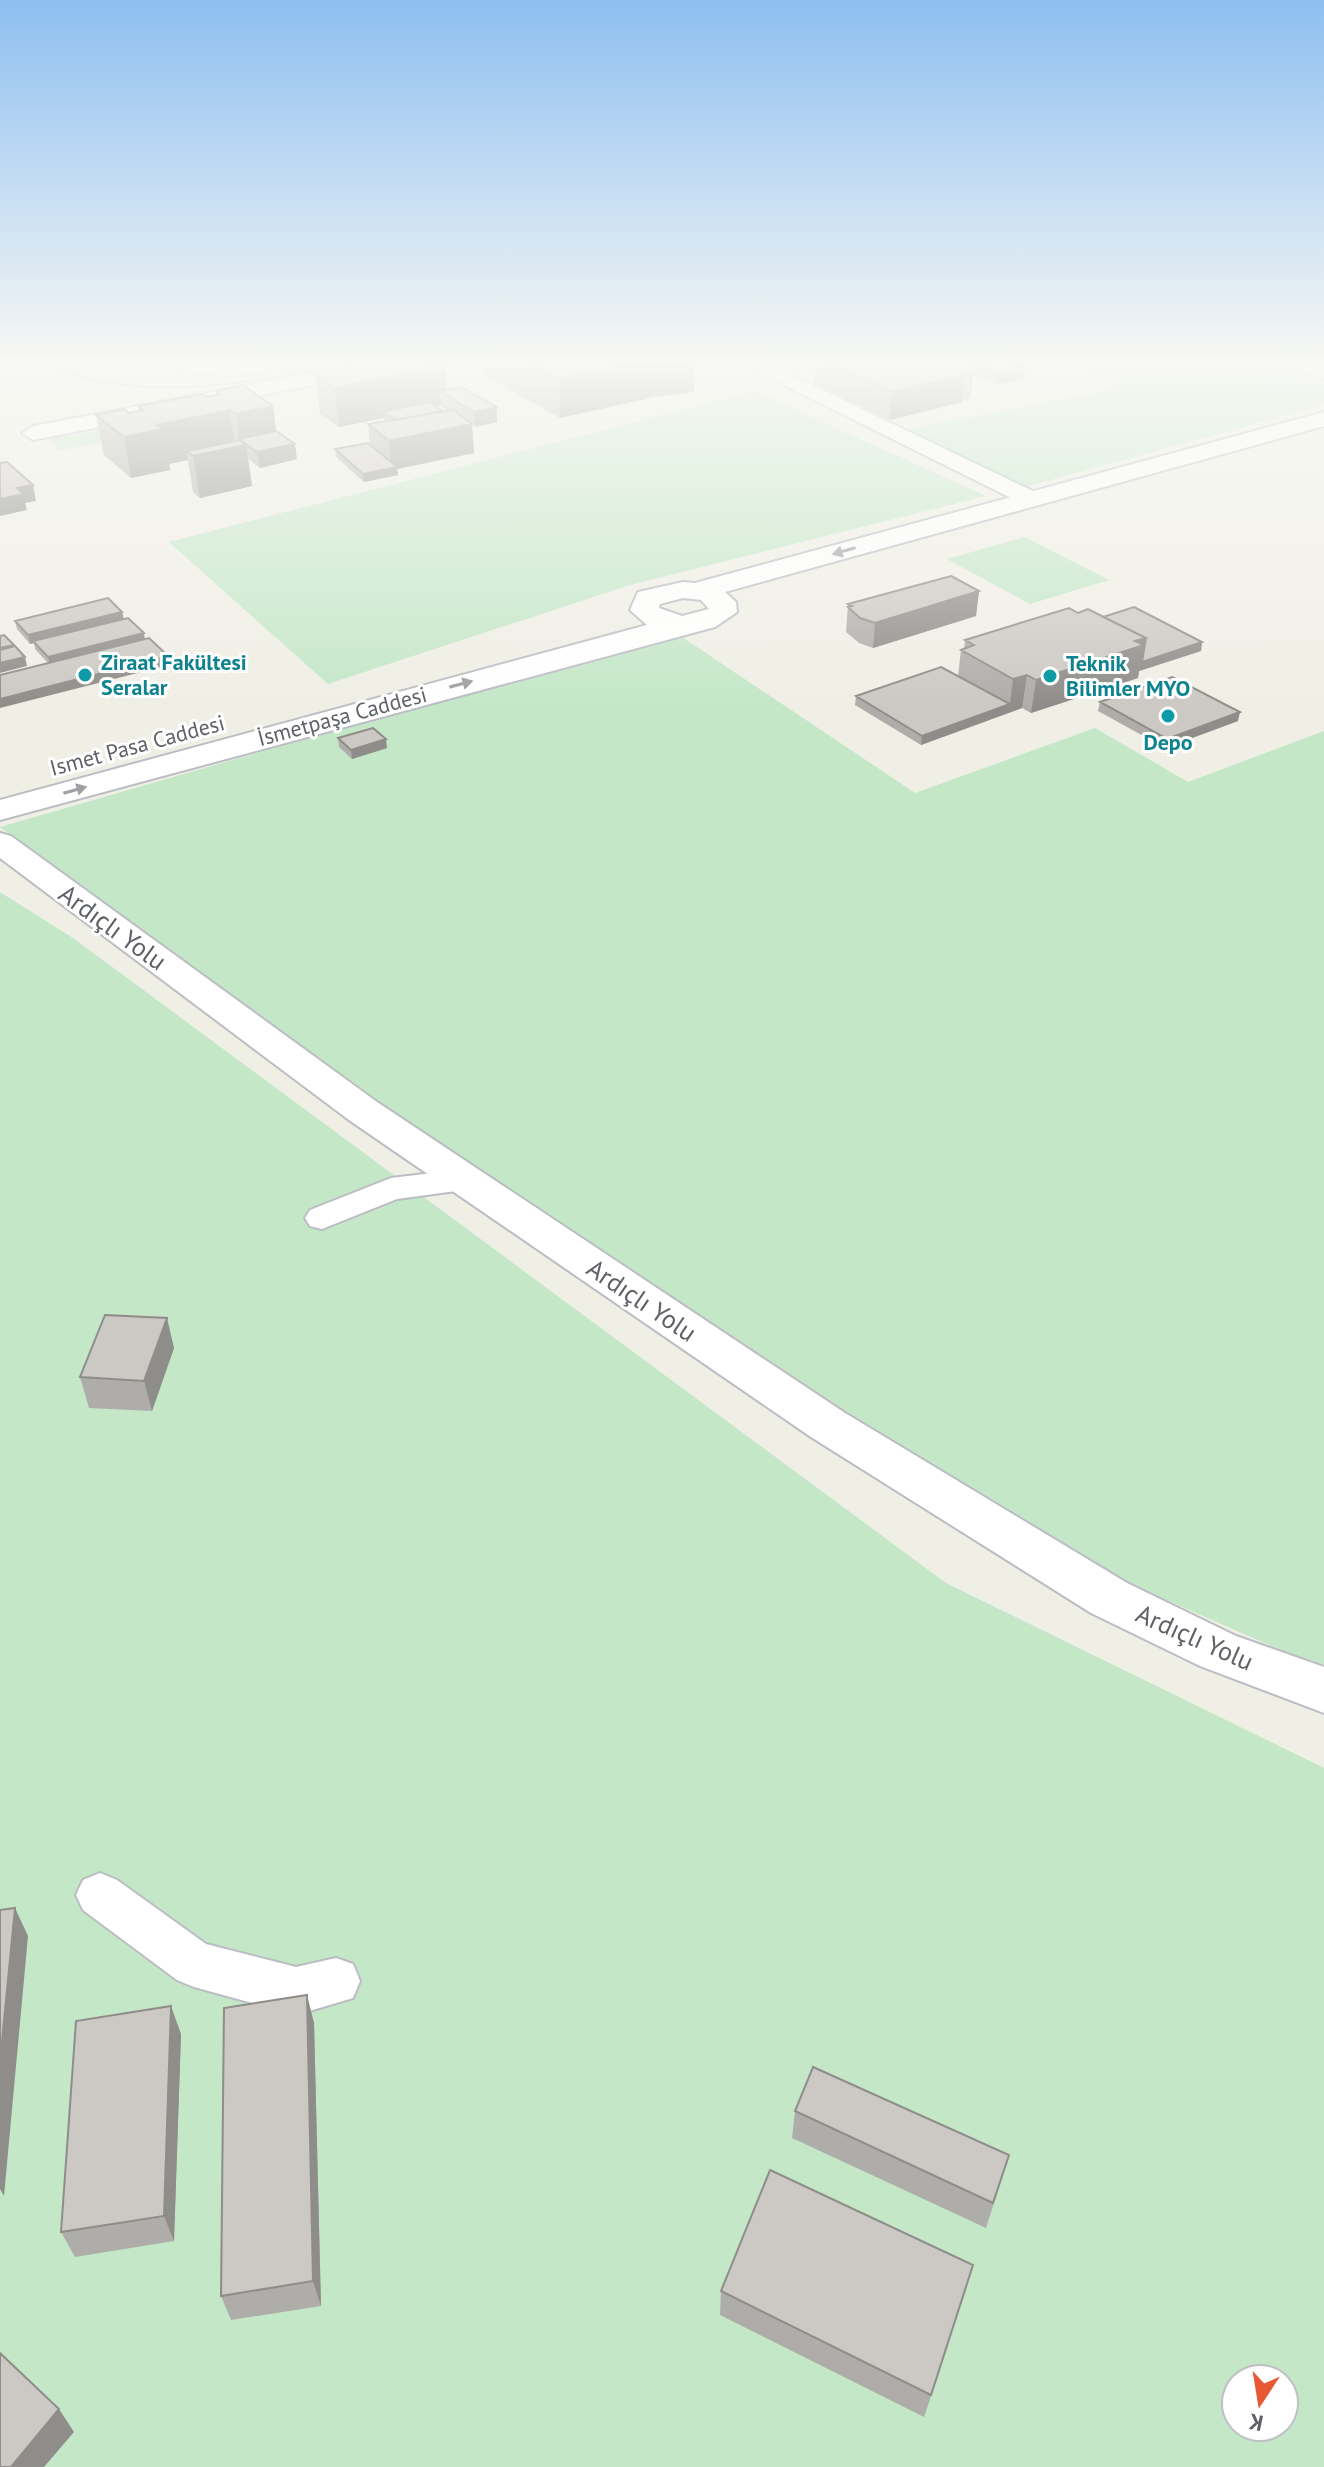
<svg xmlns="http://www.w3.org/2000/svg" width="1324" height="2467" viewBox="0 0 1324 2467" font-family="'PT Sans',sans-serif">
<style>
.green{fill:#c4e7c8;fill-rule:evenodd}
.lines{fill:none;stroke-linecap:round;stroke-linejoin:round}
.minor-casing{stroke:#bbbdc2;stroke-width:4}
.tertiary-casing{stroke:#bbbdc2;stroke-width:4}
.secondary-casing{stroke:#bcbec4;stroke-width:4}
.minor{fill:#fff;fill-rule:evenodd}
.tertiary{fill:#fff;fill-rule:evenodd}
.secondary{fill:#fff;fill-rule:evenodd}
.tram{stroke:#b7b8b8;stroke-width:2}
.wall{fill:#afada9;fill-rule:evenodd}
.shaded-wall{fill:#8f8d89}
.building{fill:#ccc9c4;stroke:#8f8d89;stroke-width:2}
.oneway{fill:#9ea0a3}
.culture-dot{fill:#0f9aa8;stroke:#fff;stroke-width:3}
.labels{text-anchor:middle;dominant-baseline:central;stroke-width:6;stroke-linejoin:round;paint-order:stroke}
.far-culture-label{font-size:22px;font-weight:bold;fill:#0d838f;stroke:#fff;text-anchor:start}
.far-street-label{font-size:22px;fill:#5e6166;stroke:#fff}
.street-label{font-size:26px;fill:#5e6166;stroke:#fff}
</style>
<rect width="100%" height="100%" fill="#f0efe6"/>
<path class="green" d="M1077,363H1268L1324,384V405L1025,487L908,429L1120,388L1072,364Z
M755,391L986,496L630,585L328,684L169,542Z
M119,427L130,438L60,450L49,439Z
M1025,537L1109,580L1030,604L947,559Z
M682,637L915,793L1095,728L1188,782L1324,731V1669L1139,1588L1038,1539L934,1477L384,1112L0,827L409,709Z
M0,892L73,938L946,1583L1324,1768V2467H0ZM1236,2379H1284V2427H1236Z"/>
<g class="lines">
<defs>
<path id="minor" d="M174,363L217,368L246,363H279C258,382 201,375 175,369Z
M1285,363H1308L1324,368V379Z
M466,1169L478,1172L482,1180L478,1188L397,1199L322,1229L310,1226L305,1218L310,1210L391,1178Z
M100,1873L117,1880L206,1944L296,1967L336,1958L353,1964L360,1981L353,1998L296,2015L194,1987L177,1980L83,1910L76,1895L83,1880Z"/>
<path id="tertiary" d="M365,363H406L396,369L33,440L22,433L33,426Z
M740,363H766L1037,493L1041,498L1029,505L1021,503Z
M0,833L11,836L377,1102L845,1413L1127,1583L1236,1636L1324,1667V1713L1200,1666L1091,1613L811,1437L349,1120L0,858Z"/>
<path id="secondary" d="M1324,412V426L725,592L736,602L737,612L715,627L0,820V800L647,625L630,610L638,592L683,582L695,583ZM683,598L701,600L709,609L682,616L659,608L660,604Z"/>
</defs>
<use href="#minor" class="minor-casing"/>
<use href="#tertiary" class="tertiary-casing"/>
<use href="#secondary" class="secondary-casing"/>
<use href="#minor" class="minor"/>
<use href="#tertiary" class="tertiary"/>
<use href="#secondary" class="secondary"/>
<path class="tram" d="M40,363C140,406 248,383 352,363"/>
</g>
<path class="wall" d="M485,363H654L694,392L654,397L560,418L485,376Z
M815,363H1022L1026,364L1024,378L997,385L973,375L968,401L962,400V402L890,420L814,384Z
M315,375L447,390L497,422L475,427L472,425L474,453L397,469L398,475L364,482L336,457L335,449L370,446L368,424L384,422V418L339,427L320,414ZM441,405V406L448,411L443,412L435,407Z
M216,391L273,406L276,431L297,459L260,468L248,459L252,486L200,498L193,492L188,460L169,464L170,470L131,478L104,455L96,415L129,413L139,411L138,406L216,395Z
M979,591L976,616L873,648L859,643L846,632L848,604Z
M122,612L124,619L169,665L48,663L35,649L34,643L30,644L17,629L15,621Z
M1078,613L1103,617L1202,642L1201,651L1139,671L1138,678L1031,713L1022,708L921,745L855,705L856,696L958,676L961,650L964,649L965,640Z
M1100,702L1238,721L1165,748L1098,711Z
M338,738L387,748L352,759L339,747Z
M174,1348L152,1411L89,1408L80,1377Z
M314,2023L321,2306L231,2320L221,2296Z
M181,2034L174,2241L75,2257L61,2232Z
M795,2111L1001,2181L986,2228L792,2138Z
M966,2289L924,2417L720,2315L721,2291Z"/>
<path class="shaded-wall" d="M633,363H694V392L654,397L560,418L559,379Z
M974,364L971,391L968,401L971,373Z
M1026,364L1024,378L997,385L998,371Z
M445,365L447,396L440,391L441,405L390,416L383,412L384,418L339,427L335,388Z
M965,375L962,402L890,420L892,392Z
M273,406L278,446L246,445L252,486L200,498L193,456L187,451L188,460L169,464L170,470L131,478L124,437L157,425L230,410L235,447L240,446L236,414Z
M497,407V422L475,427L474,412Z
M472,424L474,453L397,469L398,475L364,482L363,474L391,469L389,441Z
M295,444L297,459L260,468L257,452Z
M33,485L36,501L25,503L27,510L0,516V499L17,488Z
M979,591L976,616L873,648L875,623Z
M122,612L124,621L33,641L34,643L30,644L28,635Z
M144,633L145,641L50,665L48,657Z
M1146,638L1202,642L1201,651L1139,671L1138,678L1031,713L1036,680Z
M168,656L169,665L0,708V699Z
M25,657L27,666L0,673V663Z
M1027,675L1022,708L921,745L922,736L1010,704L1013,679Z
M1240,712L1238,721L1165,748L1167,739Z
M386,739L387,748L352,759L351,750Z
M167,1318L174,1348L152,1411L144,1381Z
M15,1908L28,1936L4,2196L0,2189V2062Z
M307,1995L314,2023L321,2306L313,2281Z
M171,2006L181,2034L174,2241L164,2216Z
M973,2265L966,2289L924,2417L931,2395Z
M59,2409L74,2432L44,2467H11Z"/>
<path class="building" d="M360,363H440L445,365L335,388L315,375Z
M529,363H633L559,379Z
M828,363H963H962L974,364L971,373L959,372L965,375L892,392Z
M979,363H1022L1026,364L998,371Z
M243,385L273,406L236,414L230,410L157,425L163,429L124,437L96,415L124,409L129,413L143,410L138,406L203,394L208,397L221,394L216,391Z
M461,387L497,407L474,412L440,391Z
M428,402L443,411L396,420L383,412Z
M453,410L472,424L389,441L368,424Z
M276,431L295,444L257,452L239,439Z
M240,440L246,445L193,456L187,451Z
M368,443L397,467L363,474L335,449Z
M7,462L33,485L17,488L24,494L0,499V463Z
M951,576L979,591L875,623L860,618L848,607L852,606L848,604Z
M108,598L122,612L28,635L15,621Z
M1134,607L1202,642L1142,662L1146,638L1103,617Z
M1069,608L1078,613L1088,609L1146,638L1135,641L1144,645L1036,680L1027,675L1013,679L961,650L974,645L965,640Z
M128,618L144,633L48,657L33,641Z
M4,635L14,645L0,648V636Z
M149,638L168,656L0,699V675Z
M15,646L25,657L0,663V650Z
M941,667L1010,704L922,736L856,696Z
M1172,677L1240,712L1167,739L1100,702Z
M373,728L386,739L351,750L338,738Z
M105,1315L167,1318L144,1381L80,1377Z
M15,1908L0,2062V1910Z
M307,1995L313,2281L221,2296L224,2008Z
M171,2006L164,2216L61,2232L76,2021Z
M813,2067L1009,2155L993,2203L795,2111Z
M770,2170L973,2265L931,2395L721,2291Z
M0,2353L59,2409L11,2467H0Z"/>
<defs><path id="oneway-solid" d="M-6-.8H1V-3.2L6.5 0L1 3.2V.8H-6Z" transform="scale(2)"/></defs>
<g class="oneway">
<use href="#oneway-solid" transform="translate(844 551) rotate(164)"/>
<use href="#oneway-solid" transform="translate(461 684) rotate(-15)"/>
<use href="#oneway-solid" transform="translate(75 790) rotate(-16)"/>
</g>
<linearGradient id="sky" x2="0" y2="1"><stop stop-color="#8ebff1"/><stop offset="0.51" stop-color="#f8f8f4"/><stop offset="1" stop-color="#f8f8f4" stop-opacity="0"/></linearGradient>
<rect width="1324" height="708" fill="url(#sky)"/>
<g class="culture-dot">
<circle cx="85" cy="675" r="8"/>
<circle cx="1050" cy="676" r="8"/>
<circle cx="1168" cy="716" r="8"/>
</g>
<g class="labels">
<g class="far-culture-label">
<text x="101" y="662">Ziraat Fakültesi<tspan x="101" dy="25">Seralar</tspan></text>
<text x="1066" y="663">Teknik<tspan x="1066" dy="25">Bilimler MYO</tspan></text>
<text x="1168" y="742" text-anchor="middle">Depo</text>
</g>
<g class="far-street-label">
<text transform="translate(342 716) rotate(-15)">İsmetpaşa Caddesi</text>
<text transform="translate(137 745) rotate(-15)">Ismet Pasa Caddesi</text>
</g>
<g class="street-label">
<text transform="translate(113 927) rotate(36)">Ardıçlı Yolu</text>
<text transform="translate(642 1300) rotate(34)">Ardıçlı Yolu</text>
<text transform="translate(1195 1637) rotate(24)">Ardıçlı Yolu</text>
</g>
</g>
<g transform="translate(1260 2403) rotate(192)"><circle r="38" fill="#ffffff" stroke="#bfc0c2" stroke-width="2"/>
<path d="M0-6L14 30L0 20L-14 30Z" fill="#e75835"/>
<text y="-12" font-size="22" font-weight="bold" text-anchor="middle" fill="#5e6166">K</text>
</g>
</svg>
